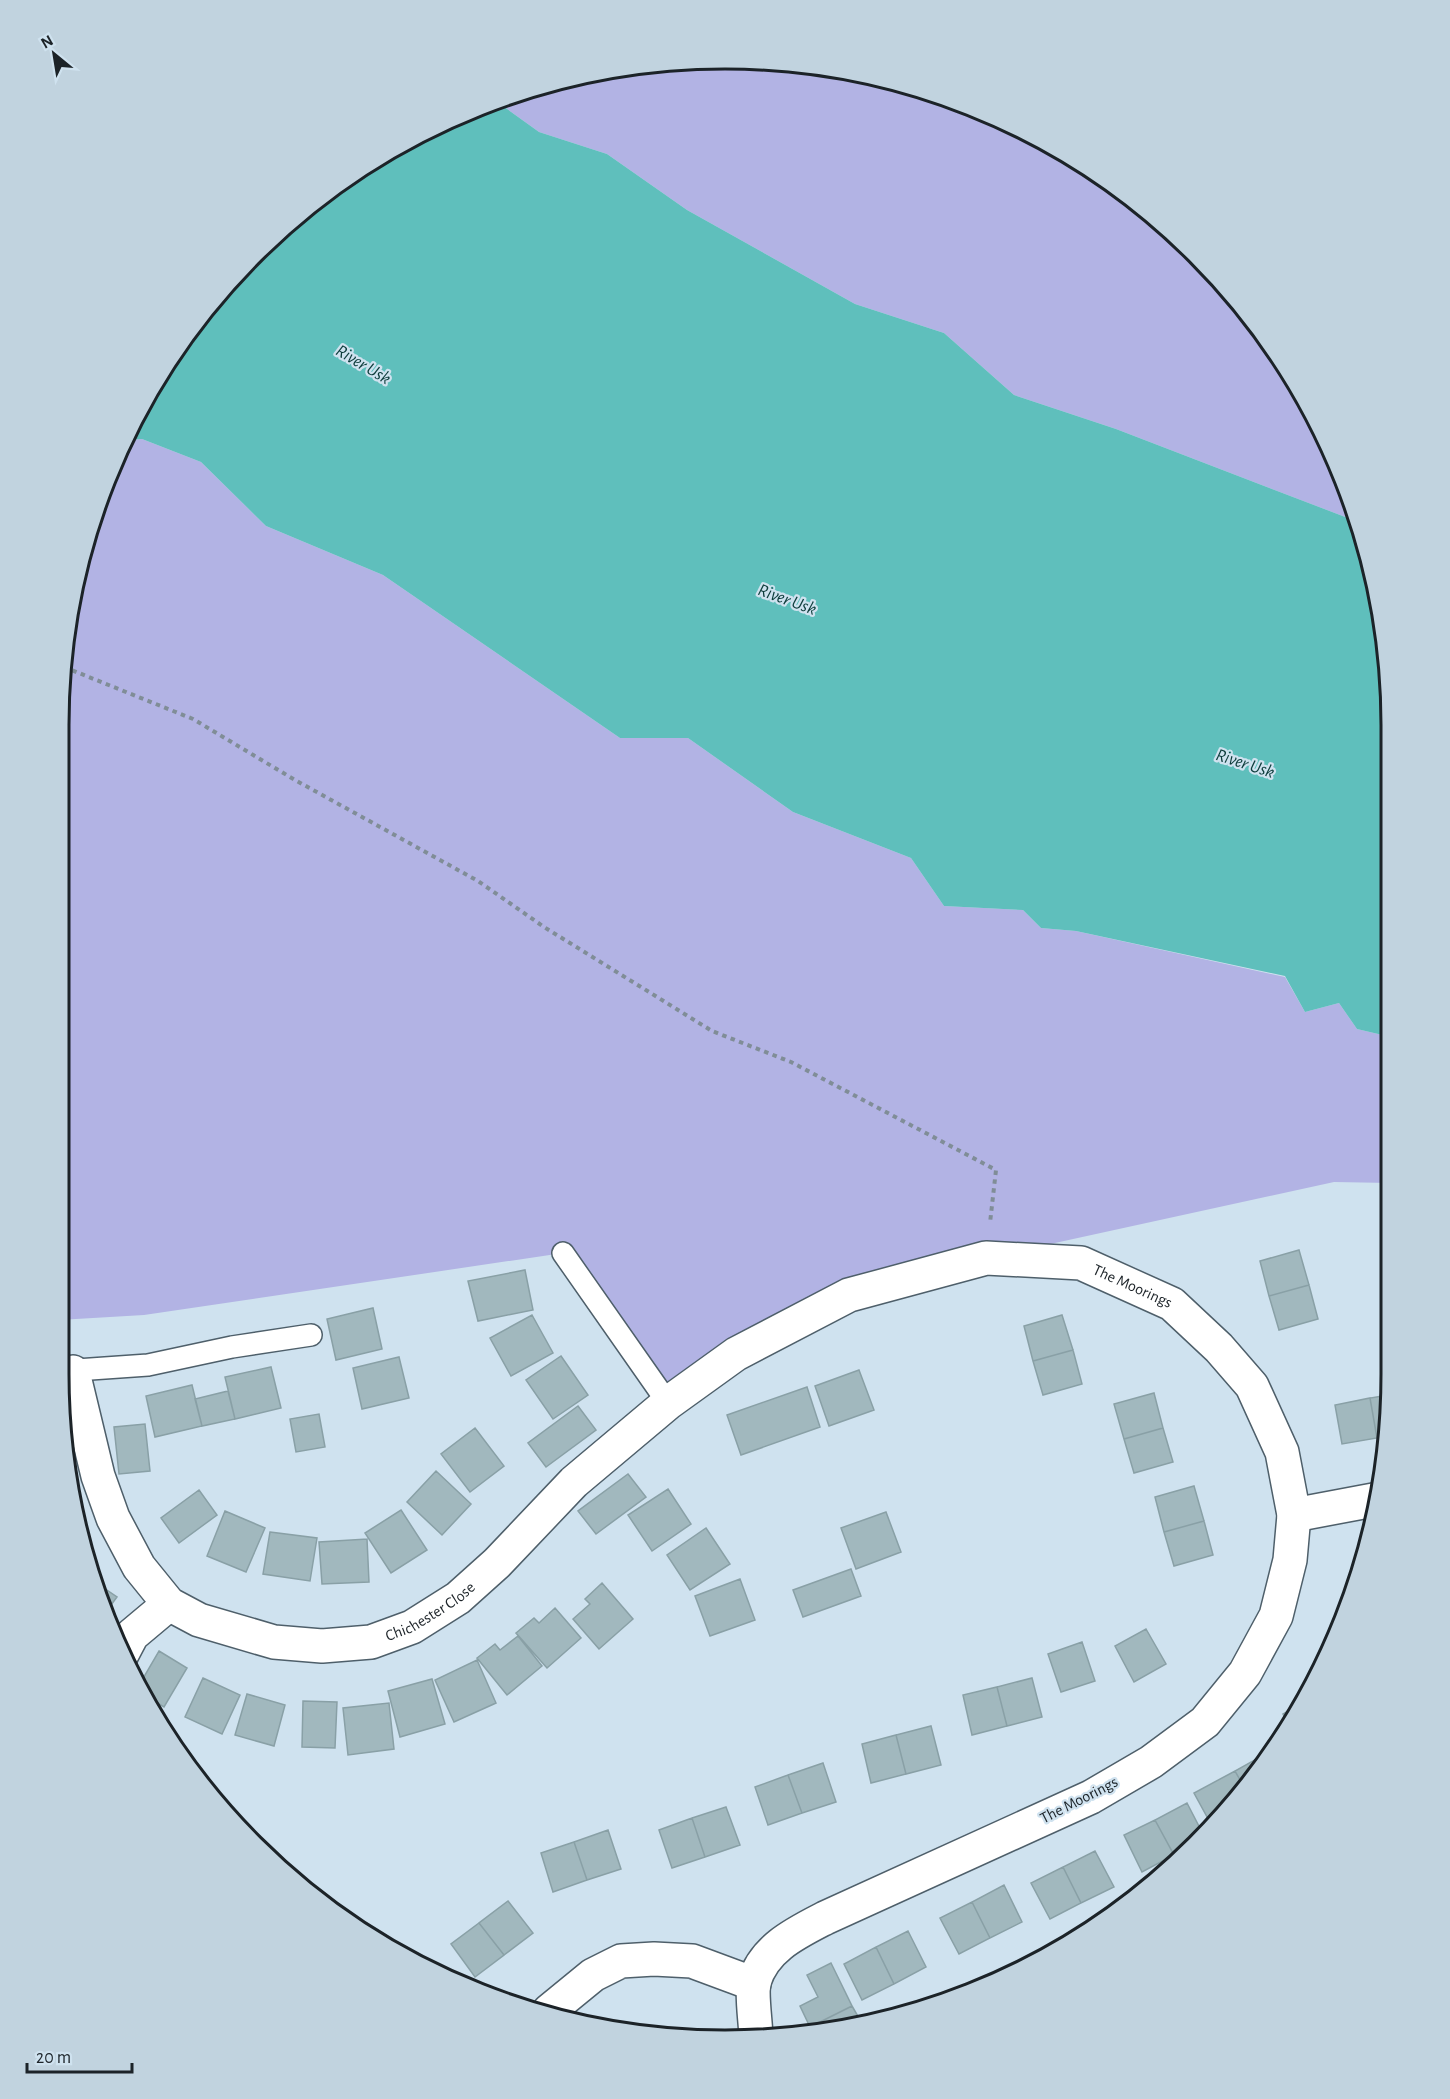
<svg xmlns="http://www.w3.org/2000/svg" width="1450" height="2099" viewBox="0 0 1450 2099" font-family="'Alegreya Sans',sans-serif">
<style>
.green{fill:#b2b3e4}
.water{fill:#5fbfbc}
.building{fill:#a1b8be;stroke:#89a0a6;stroke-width:1.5}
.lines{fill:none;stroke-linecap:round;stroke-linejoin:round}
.lane-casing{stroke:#4e5f6a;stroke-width:24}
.street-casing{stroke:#4e5f6a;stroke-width:36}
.path{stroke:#808d97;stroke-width:4;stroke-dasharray:4.5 4.5;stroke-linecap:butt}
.lane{stroke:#fff;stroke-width:21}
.street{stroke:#fff;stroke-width:33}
.labels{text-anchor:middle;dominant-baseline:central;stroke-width:4.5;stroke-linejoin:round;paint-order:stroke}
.street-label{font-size:16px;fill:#1c2328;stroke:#cfe2ef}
.water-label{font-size:18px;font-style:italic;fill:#0c3b3a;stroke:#cfe2ef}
.rim{fill:none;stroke:#1c2328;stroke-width:3}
</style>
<rect width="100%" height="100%" fill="#cfe2ef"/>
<path class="green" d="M725,59L855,71L980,109L1096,171L1197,254L1279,354L1323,430L1353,520L1116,429L1014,395L944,333L855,304L687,210L607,154L539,132L496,101L595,71Z
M142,439L201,462L266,526L383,575L620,738H688L793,812L911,858L944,906L1023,910L1041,928L1076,931L1285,977L1305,1012L1339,1003L1357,1029L1391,1037V1183L1334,1182L986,1258L849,1295L668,1403L563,1253L144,1315L59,1320V725L71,595L94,510L126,440Z"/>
<path class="water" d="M496,101L539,132L607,154L687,210L855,304L944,333L1014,395L1116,429L1353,520L1379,595L1391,725V1037L1357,1029L1339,1003L1305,1012L1285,976L1076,931L1041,928L1023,910L944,906L911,858L793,812L688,738H620L383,575L266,526L201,462L142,439L126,440L148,392L254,253L355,171L470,109Z"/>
<path class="building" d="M1299,1250L1309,1285L1269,1296L1260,1261Z
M525,1270L533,1310L478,1321L468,1281Z
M1309,1285L1318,1319L1279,1330L1269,1296Z
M373,1308L382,1349L336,1360L327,1319Z
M532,1315L553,1353L511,1376L490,1338Z
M1062,1315L1073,1350L1033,1361L1024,1326Z
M1073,1350L1082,1384L1043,1395L1033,1361Z
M561,1356L588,1395L553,1419L526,1380Z
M399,1357L409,1398L362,1409L353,1368Z
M271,1367L281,1408L235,1419L225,1377Z
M859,1370L874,1410L829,1426L815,1386Z
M192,1385L202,1426L155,1437L146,1396Z
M807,1387L820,1427L741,1455L727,1415Z
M228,1391L235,1419L202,1426L195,1399Z
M1154,1393L1163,1428L1124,1439L1114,1404Z
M1389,1395L1385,1437L1377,1438L1370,1398Z
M1370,1398L1377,1438L1342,1444L1335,1405Z
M578,1406L596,1430L546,1467L528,1443Z
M319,1414L325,1447L296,1452L290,1419Z
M145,1424L150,1471L119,1474L114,1427Z
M475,1428L504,1466L470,1492L441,1454Z
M1163,1428L1173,1462L1134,1473L1124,1439Z
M436,1471L471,1504L442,1535L407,1502Z
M628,1474L646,1497L596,1534L578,1511Z
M1194,1486L1204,1521L1164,1532L1155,1497Z
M668,1489L691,1524L652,1551L628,1515Z
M199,1490L217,1515L179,1543L161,1518Z
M401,1510L427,1550L391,1573L365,1533Z
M225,1511L265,1528L246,1572L207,1556Z
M886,1512L901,1552L856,1569L841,1528Z
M1204,1521L1213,1555L1174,1566L1164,1532Z
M706,1528L730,1564L690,1590L667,1555Z
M270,1532L317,1538L310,1581L263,1574Z
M367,1539L369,1582L322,1584L319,1542Z
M851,1569L861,1596L803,1617L793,1590Z
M740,1579L755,1620L710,1636L695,1596Z
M95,1582L117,1597L106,1612Z
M602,1583L633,1619L599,1649L573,1619L590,1604L585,1599Z
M555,1608L581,1638L547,1668L516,1633L534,1618L539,1623Z
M1146,1629L1166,1664L1134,1682L1115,1646Z
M518,1636L542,1666L507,1695L477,1658L495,1644L500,1650Z
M1082,1642L1095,1681L1061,1692L1048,1654Z
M159,1651L187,1668L164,1707L142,1694L138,1687Z
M477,1660L496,1703L454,1722L435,1680Z
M203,1678L240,1695L222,1734L185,1717Z
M1032,1678L1042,1717L1007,1726L997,1687Z
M432,1679L445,1724L400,1737L388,1691Z
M997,1687L1007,1726L972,1735L963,1695Z
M247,1694L285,1705L274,1746L235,1735Z
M303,1701L337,1702L335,1748L302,1747Z
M389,1703L394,1749L348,1755L343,1708Z
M1300,1704L1289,1725L1283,1714Z
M931,1726L941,1765L906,1774L896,1735Z
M896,1735L906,1774L871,1783L862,1744Z
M1276,1748L1244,1787L1235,1771Z
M823,1763L836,1802L802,1813L788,1775Z
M1235,1771L1244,1787L1212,1826L1194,1793Z
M788,1775L802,1813L768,1825L755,1787Z
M1187,1803L1204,1836L1198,1844L1174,1855L1155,1820Z
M726,1807L740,1845L705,1857L692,1818Z
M692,1818L705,1857L672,1868L659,1830Z
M1155,1820L1174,1855L1142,1872L1124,1835Z
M608,1830L621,1869L587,1880L574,1842Z
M574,1842L587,1880L553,1892L541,1853Z
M1095,1851L1114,1887L1081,1903L1063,1867Z
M1063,1867L1081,1903L1050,1919L1031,1883Z
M1004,1885L1022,1922L990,1938L972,1902Z
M508,1901L533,1933L504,1955L479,1923Z
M972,1902L990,1938L959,1954L940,1918Z
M479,1923L504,1955L475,1977L451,1944Z
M908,1931L926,1967L894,1984L876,1947Z
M876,1947L894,1984L862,2000L844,1964Z
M831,1963L852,2006L810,2027L800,2006L818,1997L807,1975Z
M852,2006L863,2025L835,2030L834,2028L827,2031L813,2033L810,2027Z
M682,2030L686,2036H671Z"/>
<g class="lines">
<defs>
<path id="lane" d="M563,1253L668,1403
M62,1371L148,1365L232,1347L311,1335"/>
<g id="street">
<path id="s1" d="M73,1372L98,1476L113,1518L139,1567L169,1604L199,1620L274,1642L322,1646L371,1642L412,1627L458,1598L497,1563L574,1482L668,1403L736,1354L849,1295L986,1258L1081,1263L1172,1304L1219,1348L1252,1386L1282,1452L1294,1515L1290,1560L1276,1616L1245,1673L1205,1722L1151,1762L1091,1797L825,1918C796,1933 764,1948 754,1982C751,1994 756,2024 756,2039"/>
<path d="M1294,1515L1379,1499"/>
<path d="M122,1654L132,1635L169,1604"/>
<path d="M549,2011L593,1975L621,1961L654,1959L692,1961L754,1984"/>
</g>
</defs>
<use href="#lane" class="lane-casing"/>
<use href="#street" class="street-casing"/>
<path class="path" d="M64,667L193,719L295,780L478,881L544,927L712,1031L791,1062L996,1170L990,1223"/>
<use href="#lane" class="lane"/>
<use href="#street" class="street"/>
</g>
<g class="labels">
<g class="street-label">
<text stroke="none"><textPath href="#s1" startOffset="1354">The Moorings</textPath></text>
<text stroke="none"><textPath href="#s1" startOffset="531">Chichester Close</textPath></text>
<text transform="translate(1079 1800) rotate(-27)">The Moorings</text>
</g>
<g class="water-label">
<text transform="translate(363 365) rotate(31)">River Usk</text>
<text transform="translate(787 600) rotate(20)">River Usk</text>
<text transform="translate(1245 764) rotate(18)">River Usk</text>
</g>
</g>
<path d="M0 0H1450V2099H0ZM725 69H725A656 656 0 0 1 1381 725V1374A656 656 0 0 1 725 2030H725A656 656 0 0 1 69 1374V725A656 656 0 0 1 725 69Z" fill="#c1d3df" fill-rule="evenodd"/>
<path class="rim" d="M725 69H725A656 656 0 0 1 1381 725V1374A656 656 0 0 1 725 2030H725A656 656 0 0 1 69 1374V725A656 656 0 0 1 725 69Z"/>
<g transform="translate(54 54) rotate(330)" stroke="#cfe2ef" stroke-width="4.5" paint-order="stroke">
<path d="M0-4.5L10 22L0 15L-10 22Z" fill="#1c2328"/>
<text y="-9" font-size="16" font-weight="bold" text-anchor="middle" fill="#1c2328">N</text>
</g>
<path d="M27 2063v9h105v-9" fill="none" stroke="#1c2328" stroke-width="3"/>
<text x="36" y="2063" font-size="18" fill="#1c2328" stroke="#cfe2ef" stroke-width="4.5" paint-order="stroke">20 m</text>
</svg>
